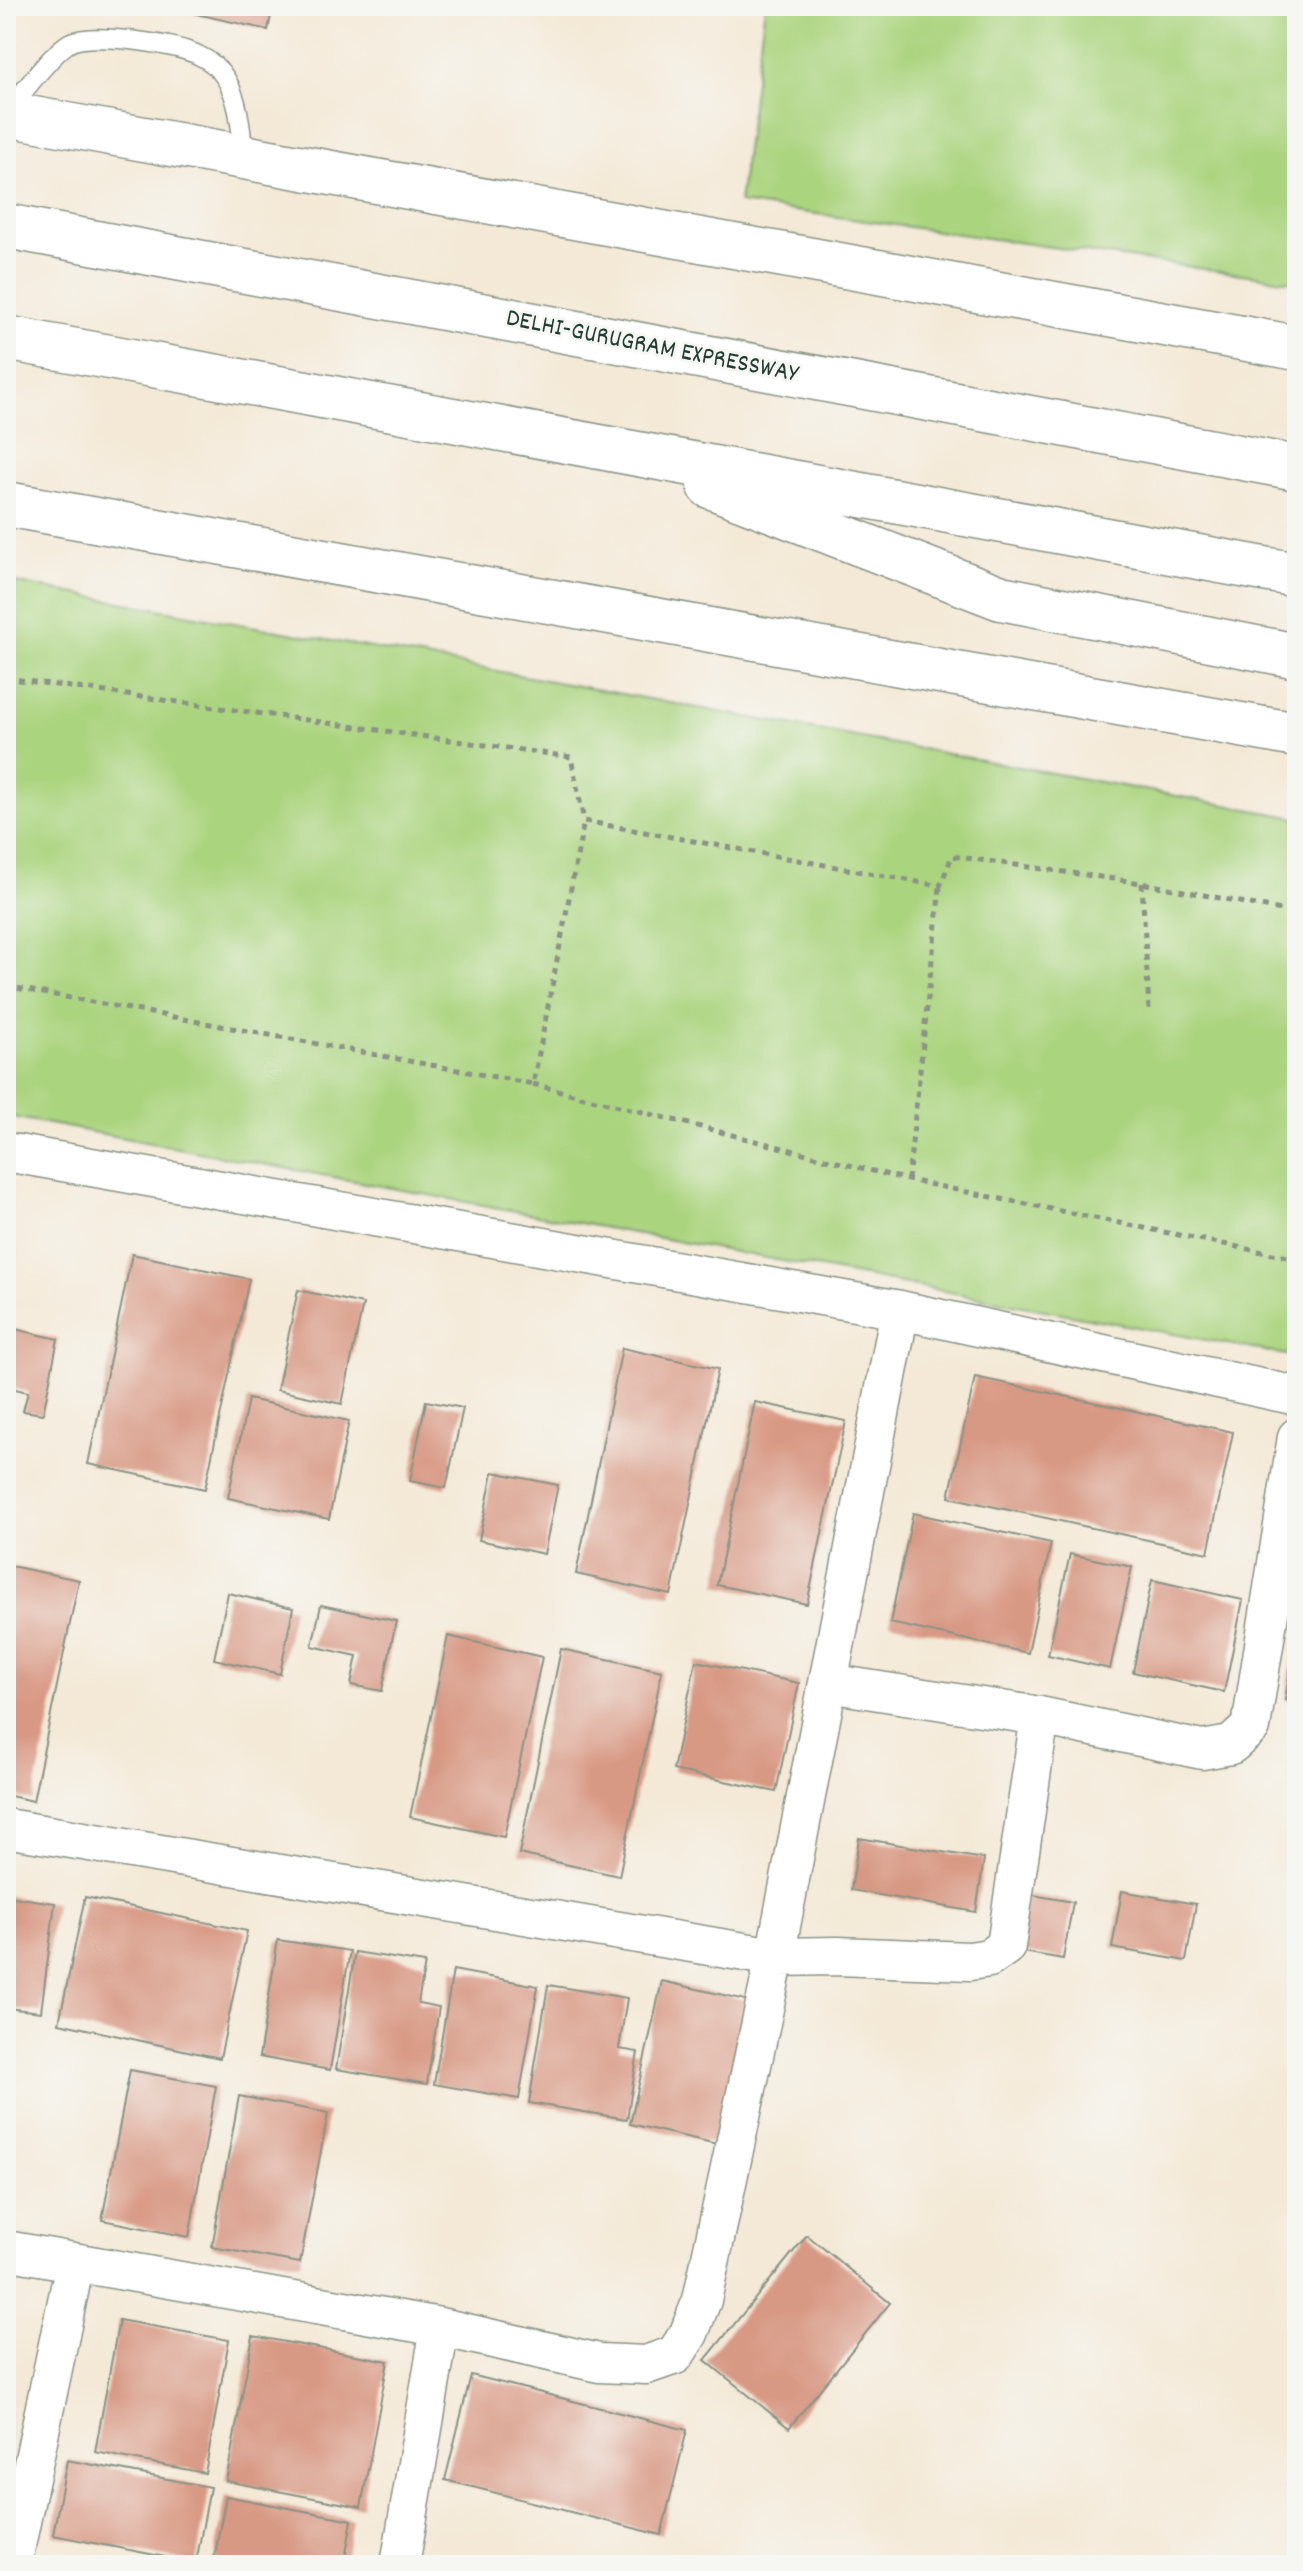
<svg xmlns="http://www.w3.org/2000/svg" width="1303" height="2571" viewBox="0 0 1303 2571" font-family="Dekko,sans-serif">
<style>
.green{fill:#abd47f;stroke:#65885a;stroke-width:2}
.building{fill:#d89984}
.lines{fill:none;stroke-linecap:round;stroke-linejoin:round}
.lane-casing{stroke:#8a9386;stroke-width:21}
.street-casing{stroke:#8a9386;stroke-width:41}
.secondary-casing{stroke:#8a9386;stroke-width:47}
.highway-casing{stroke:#8a9386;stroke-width:47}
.path{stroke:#8a9386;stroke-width:5;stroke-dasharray:6 6;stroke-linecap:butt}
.lane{stroke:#fff;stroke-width:18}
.street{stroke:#fff;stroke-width:38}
.secondary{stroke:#fff;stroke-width:44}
.highway{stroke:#fff;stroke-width:44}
.labels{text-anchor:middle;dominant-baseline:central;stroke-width:6;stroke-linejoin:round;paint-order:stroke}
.street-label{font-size:26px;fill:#1f3d34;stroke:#f6f6f2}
</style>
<rect width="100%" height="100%" fill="#f6f6f2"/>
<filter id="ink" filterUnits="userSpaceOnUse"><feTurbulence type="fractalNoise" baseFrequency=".0125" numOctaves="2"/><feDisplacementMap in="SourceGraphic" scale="16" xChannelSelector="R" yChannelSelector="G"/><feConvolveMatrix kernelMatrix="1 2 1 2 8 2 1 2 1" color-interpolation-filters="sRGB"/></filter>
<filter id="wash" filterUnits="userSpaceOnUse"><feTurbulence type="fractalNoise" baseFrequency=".006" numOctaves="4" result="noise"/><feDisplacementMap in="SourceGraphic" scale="32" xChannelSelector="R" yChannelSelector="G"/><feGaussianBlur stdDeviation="1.8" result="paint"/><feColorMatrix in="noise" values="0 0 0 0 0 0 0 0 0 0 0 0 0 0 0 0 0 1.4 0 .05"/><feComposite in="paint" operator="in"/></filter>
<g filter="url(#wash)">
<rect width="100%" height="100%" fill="#f4e9d7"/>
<path class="green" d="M765,6H1297V282L739,203Z
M6,581L1297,818V1357L6,1116Z"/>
<g id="blocks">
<path class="building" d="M161,6H273L268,30Z
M132,1254L249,1279L205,1489L88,1464Z
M298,1290L363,1304L342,1404L277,1390Z
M6,1327L58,1339L43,1414L23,1411L28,1392L6,1387Z
M622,1348L718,1369L671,1595L576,1574Z
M975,1377L1233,1432L1208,1553L949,1497Z
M248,1399L349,1421L329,1519L228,1498Z
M426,1401L463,1408L446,1488L410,1481Z
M755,1402L846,1421L807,1604L717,1585Z
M493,1472L558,1485L544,1554L479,1540Z
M913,1513L1051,1543L1028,1653L890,1623Z
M1070,1554L1132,1567L1110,1669L1048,1655Z
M6,1565L79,1580L33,1801L6,1795Z
M1152,1580L1243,1600L1224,1692L1133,1672Z
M228,1593L293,1608L280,1674L214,1659Z
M321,1605L396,1621L382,1691L351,1685L357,1656L312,1646Z
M448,1636L542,1657L504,1837L410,1817Z
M1295,1641H1297V1702L1285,1700Z
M561,1649L662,1671L619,1876L519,1854Z
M696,1661L799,1683L776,1792L673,1770Z
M859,1838L984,1859L976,1912L851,1890Z
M1122,1891L1196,1904L1186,1961L1112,1948Z
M1027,1894L1073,1902L1063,1959L1017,1951Z
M6,1896L55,1903L41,2012L6,2008Z
M85,1897L247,1931L220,2058L59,2023Z
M278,1940L350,1951L330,2070L259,2057Z
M355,1952L425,1963L418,2003L439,2007L427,2084L336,2069Z
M453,1970L538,1986L519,2099L434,2084Z
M662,1981L750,2001L717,2144L630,2124Z
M548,1985L627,1998L619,2049L638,2052L627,2119L529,2103Z
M130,2070L216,2086L189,2237L102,2220Z
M239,2096L328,2113L300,2263L212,2247Z
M807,2235L890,2303L789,2428L705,2360Z
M119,2320L229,2340L205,2473L95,2452Z
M253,2336L388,2361L361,2507L226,2481Z
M471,2375L687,2430L661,2535L445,2480Z
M67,2460L210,2487L196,2563L53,2535Z
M226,2496L352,2520L344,2565H245L214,2559Z"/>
</g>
</g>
<g filter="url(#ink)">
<use href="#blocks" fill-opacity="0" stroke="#8a9386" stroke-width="2"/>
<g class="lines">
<defs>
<path id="lane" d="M8,111C21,95 54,50 71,42C94,32 176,44 198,55C209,60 220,69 226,79C240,102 241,132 244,157"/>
<path id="street" d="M6,1152L900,1310L1297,1396
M828,1683L1040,1716L1202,1750L1231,1745L1251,1727L1297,1437
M6,1828L775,1957L837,1956L970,1961L989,1958L1006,1946L1040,1716
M6,2250L440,2327L599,2363L646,2365L675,2355L689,2333L702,2300L775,1957L900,1310
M12,2565L75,2263
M400,2565L440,2327"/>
<path id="secondary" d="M6,114L1297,348
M6,504L1297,735"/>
<path id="highway" d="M6,226L1297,468
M6,338L1297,575
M710,486L1001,598L1297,656"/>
</defs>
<use href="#lane" class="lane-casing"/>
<use href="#street" class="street-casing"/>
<use href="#secondary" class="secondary-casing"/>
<use href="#highway" class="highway-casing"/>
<path class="path" d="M6,678L571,757L584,821L940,886L952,856L1142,883L1297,913
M1142,883L1149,1010
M6,986L533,1084L584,821
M533,1084L908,1180L1297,1259
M908,1180L940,887"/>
<use href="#lane" class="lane"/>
<use href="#street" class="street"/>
<use href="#secondary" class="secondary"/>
<use href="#highway" class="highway"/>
</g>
</g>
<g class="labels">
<g class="street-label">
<text transform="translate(652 347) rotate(11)">DELHI-GURUGRAM EXPRESSWAY</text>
</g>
</g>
<rect width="1303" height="2571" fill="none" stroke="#f6f6f2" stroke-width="32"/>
</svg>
